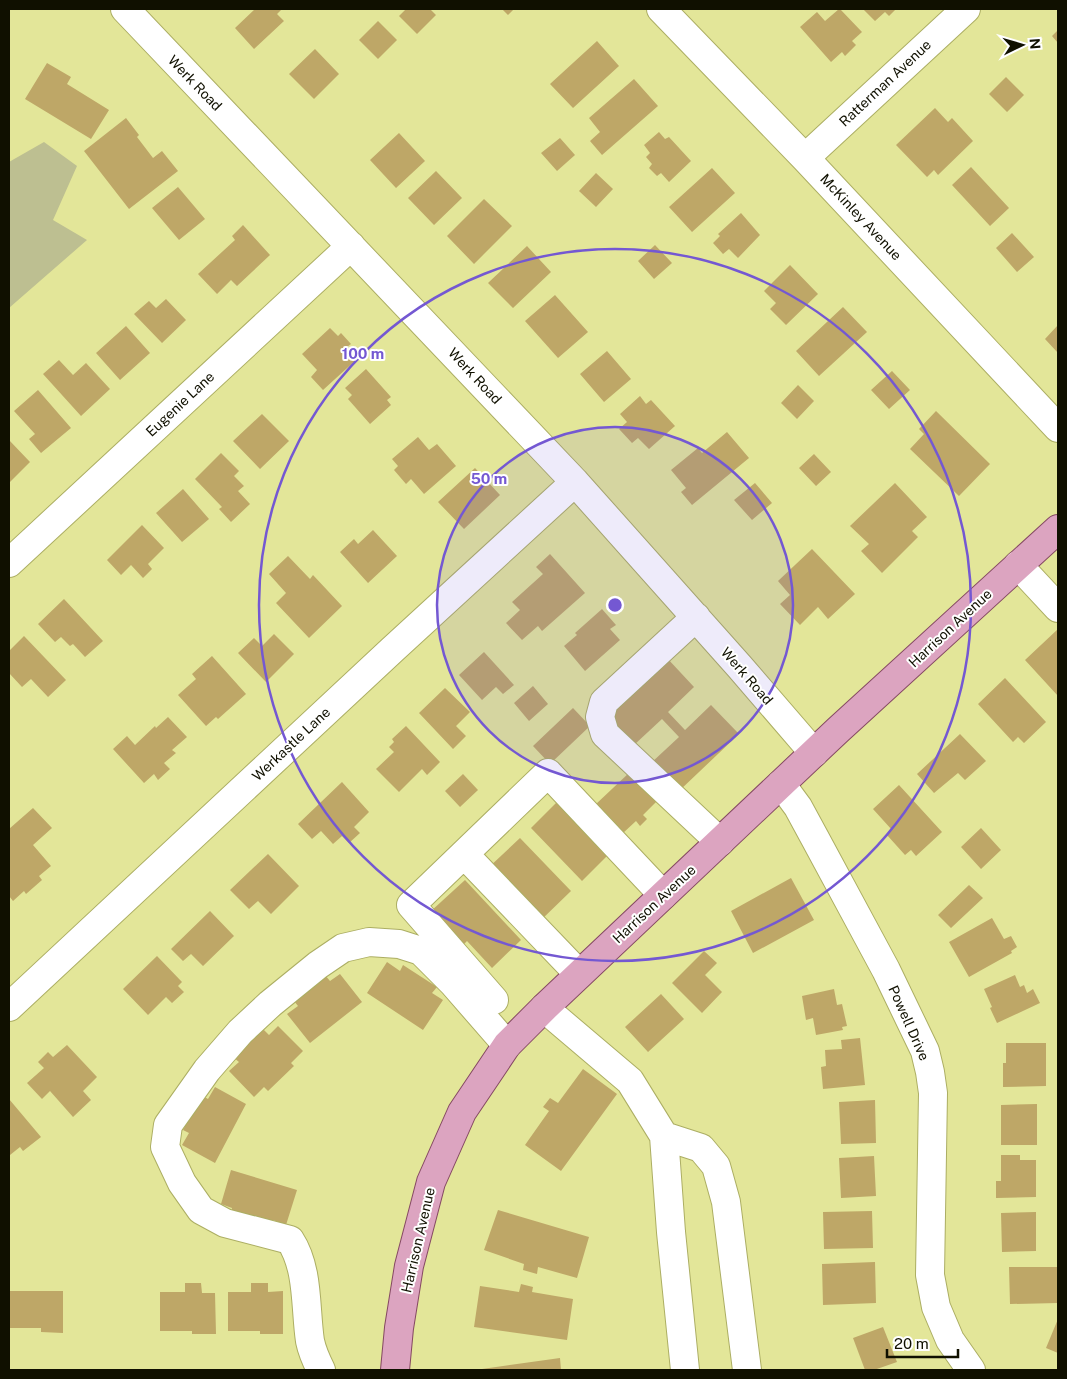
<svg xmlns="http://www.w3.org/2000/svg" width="1067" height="1379" viewBox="0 0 1067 1379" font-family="'Public Sans',sans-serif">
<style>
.green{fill:#bdbf91}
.building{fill:#bea767}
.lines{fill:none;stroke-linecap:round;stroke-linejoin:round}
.minor-casing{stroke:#acae63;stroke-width:30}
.major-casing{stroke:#854962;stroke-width:30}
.minor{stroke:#fff;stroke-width:28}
.major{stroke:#dca4c0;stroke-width:28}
.ring{fill:none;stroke:#7458d2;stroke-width:2.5}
.labels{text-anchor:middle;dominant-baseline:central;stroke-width:4;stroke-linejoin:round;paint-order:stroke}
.street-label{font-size:14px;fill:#101000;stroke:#fff}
.centre{fill:#7458d2;stroke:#fff;stroke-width:2.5}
.ring-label{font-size:15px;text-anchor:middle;font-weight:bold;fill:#7458d2;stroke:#fff;stroke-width:4;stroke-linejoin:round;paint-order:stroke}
</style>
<rect width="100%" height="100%" fill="#e3e699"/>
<path class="green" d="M44,142L77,166L53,220L87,240L9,308V162Z"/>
<path class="building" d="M255,9H282L277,14L284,21L254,49L235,28Z
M406,9H430L436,15L417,34L399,16Z
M502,9H514L508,15Z
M839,9H840L862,32L852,41L856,45L845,56L842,52L831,62L800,27L817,12L825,21Z
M863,9H896L889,16L885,12L875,21Z
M378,21L397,40L378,59L359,40Z
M1058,30V43L1052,36Z
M597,41L619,66L573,108L550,84Z
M315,49L339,74L314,99L289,74Z
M47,63L71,77L67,84L109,110L91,139L25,99Z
M1006,77L1024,95L1007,112L989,94Z
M634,79L658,106L602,155L590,141L600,132L589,118Z
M935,108L948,122L952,118L973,141L938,175L934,170L927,177L896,145Z
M126,118L139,135L137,137L153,158L162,151L178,171L129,209L84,151Z
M659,132L665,139L669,137L691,161L669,182L661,173L657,176L649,168L652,164L646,157L650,153L644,145Z
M399,133L425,161L396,188L370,160Z
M560,138L575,155L557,171L541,153Z
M971,167L1009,208L990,226L952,185Z
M712,168L735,193L692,232L669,207Z
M436,171L462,198L434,225L408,198Z
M596,173L613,189L596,207L579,191Z
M178,187L205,219L179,240L152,208Z
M484,199L512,226L474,264L447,236Z
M741,213L760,235L738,258L729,249L723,254L713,243L720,236L718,234Z
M243,225L270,255L237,286L231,280L217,294L198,274L235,240L232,236Z
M1012,233L1034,257L1017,272L996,248Z
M655,245L672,263L654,279L638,261Z
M527,246L551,272L513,308L488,283Z
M790,265L818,294L786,325L770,309L776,303L764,291Z
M555,295L588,332L558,358L525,321Z
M166,299L186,320L162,343L134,314L149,301L156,308Z
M843,307L867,332L819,376L796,351Z
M1058,325V353L1045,339Z
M126,326L150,353L120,380L96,353Z
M330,328L338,336L341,333L351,344L347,347L357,359L323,390L311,377L317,370L302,354Z
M607,351L631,379L604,402L580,374Z
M59,360L73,375L86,363L110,389L81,416L43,374Z
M366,369L391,397L387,400L391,405L370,424L348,399L352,395L345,388Z
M892,371L910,390L889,409L871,390Z
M798,385L814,401L797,419L781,403Z
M38,390L71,428L41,453L29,439L35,434L14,411Z
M640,396L646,404L651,400L675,426L649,449L638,438L632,443L619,429L627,422L620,414Z
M936,411L990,464L959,496L910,449L924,434L919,429Z
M262,414L289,441L260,469L233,441Z
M727,432L749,458L692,505L681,492L686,488L671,470L698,448L702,453Z
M418,437L429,450L437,444L456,466L424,494L411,479L406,484L394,470L398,466L392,459Z
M9,440L30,462L9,483Z
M221,453L239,471L234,476L244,486L238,491L250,504L231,522L219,509L222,507L195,479Z
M814,454L831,472L816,486L799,468Z
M475,468L500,495L464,529L438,502Z
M755,483L772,503L752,520L734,500Z
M895,483L927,517L912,531L918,537L882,573L861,551L869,544L850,526Z
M183,489L209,519L182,542L156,513Z
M142,525L164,548L148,564L152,569L143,578L131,565L121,575L107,560Z
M373,530L397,556L368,583L340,552L354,539L358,544Z
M812,549L855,594L828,619L818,607L800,625L780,604L790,595L778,581Z
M550,554L585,593L542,631L538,626L522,640L506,623L520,610L512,602L543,574L536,567Z
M288,556L310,579L313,575L342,606L309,638L276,603L286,593L269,574Z
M64,599L103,641L85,657L73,644L70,646L61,637L55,642L38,624Z
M602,609L616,625L610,629L620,640L585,671L564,646L577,635L575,633Z
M1058,629V696L1025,660Z
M274,634L294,654L266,682L238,653L254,638L262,646Z
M24,636L66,680L48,697L31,679L22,687L9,673V651Z
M484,652L514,685L503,694L496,687L482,700L459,675Z
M212,656L246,694L218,719L216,717L206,726L178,695L196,679L192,674Z
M667,658L694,687L668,712L685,730L711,705L739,734L678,792L651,763L679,737L662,719L634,745L606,716Z
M1005,678L1046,722L1024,743L1018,737L1013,742L978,704Z
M533,686L548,704L529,721L514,703Z
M445,688L470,712L456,726L466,736L453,749L419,713Z
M573,708L590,726L550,764L533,746Z
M168,717L187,737L172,750L176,753L164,763L170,769L158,780L154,774L144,783L113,749L127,736L135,745L155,726L156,728Z
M406,726L440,762L427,775L422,769L399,792L376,769L394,752L389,747L394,742L392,739Z
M960,734L986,761L965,780L958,773L934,793L917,774Z
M630,772L657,801L643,815L647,819L640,826L636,821L622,834L595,805Z
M463,774L478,790L460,807L445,791Z
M342,782L369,812L354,827L360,833L349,843L342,836L333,844L321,831L312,839L298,824Z
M899,785L942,832L916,856L911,850L905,855L887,835L892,830L873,809Z
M562,797L613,850L582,881L531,828Z
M33,808L52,828L33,845L51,866L39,876L42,880L26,894L24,891L13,901L9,896V829Z
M981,828L1001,850L981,869L961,847Z
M520,838L571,891L539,922L487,869Z
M268,854L299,886L271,914L258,901L249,909L230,890Z
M791,878L814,920L753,953L731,911Z
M465,880L521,940L492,968L467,941L462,946L430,912Z
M969,885L983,898L951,928L938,915Z
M210,911L234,936L203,966L191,954L183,961L171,949Z
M992,918L1004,939L1011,936L1017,947L1011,951L1012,953L969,977L949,942Z
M704,951L717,963L705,975L722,992L702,1013L672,983Z
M157,956L182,982L178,986L184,992L172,1003L166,997L148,1015L123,989Z
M387,962L400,971L403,965L437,987L432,993L443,1000L423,1030L367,993Z
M340,974L362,1002L310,1043L287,1014L298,1006L294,1001L325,975L330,981Z
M1015,975L1020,987L1024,985L1027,993L1033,989L1040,1003L997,1023L990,1008L992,1007L984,989Z
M834,989L837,1005L842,1004L847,1026L842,1027L843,1030L816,1035L813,1018L806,1020L802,996Z
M661,994L684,1019L648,1052L625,1027Z
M278,1026L303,1051L291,1063L294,1066L268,1091L264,1087L254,1097L229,1071L239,1062L233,1057L263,1029L269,1035Z
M860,1038L865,1085L823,1089L821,1067L826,1066L825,1050L842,1049L841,1040Z
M1006,1043H1046V1086L1003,1087V1063H1006Z
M67,1045L97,1077L83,1091L91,1100L73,1117L50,1091L42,1099L27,1083L44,1068L38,1062L48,1052L53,1057Z
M583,1069L617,1094L561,1171L525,1145L549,1111L543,1107L550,1098L558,1103Z
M215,1087L246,1104L215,1163L182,1145L189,1133L183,1130L201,1095L208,1099Z
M9,1099L41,1137L23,1151L20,1147L10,1155L9,1154Z
M875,1100L876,1143L841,1144L839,1102Z
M1037,1104V1145H1001V1105Z
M1001,1155H1020V1160H1036V1197L996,1198V1181H1001Z
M874,1156L876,1196L841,1198L839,1158Z
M231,1170L297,1190L286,1225L273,1220L271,1226L231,1214L232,1208L221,1204Z
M498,1210L589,1237L577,1278L538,1267L537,1274L523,1270L524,1264L484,1250Z
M872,1211L873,1248L824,1249L823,1212Z
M1036,1212V1251L1002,1252L1001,1213Z
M875,1262L876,1303L823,1305L822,1264Z
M1009,1267H1057L1058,1303L1010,1304Z
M185,1283H201L202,1293H215L216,1334H192V1331H160V1292H185Z
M251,1283H268V1292L283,1291V1334H260V1331H228V1292H251Z
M521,1284L533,1287L532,1292L573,1299L567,1340L474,1327L480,1286L519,1292Z
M9,1291H63V1333L41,1332V1328H9Z
M1058,1319V1353L1046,1348Z
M883,1327L897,1362L874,1370H865L853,1338Z
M560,1358L561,1370H482V1369Z"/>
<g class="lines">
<defs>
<path id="minor" d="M125,9L575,482L739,666L814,753
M661,9L805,158L1058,428
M805,158L966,9
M9,563L351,246
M1018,565L1058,608
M696,617L604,702L600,717L605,734L720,842
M781,784L798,807L817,842L886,970L925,1051L930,1072L933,1093L930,1275L936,1307L950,1340L971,1370
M464,854L579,974
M494,1000L411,905L548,773L663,895
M9,1007L392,650L575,482
M544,1008L630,1081L664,1136L671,1232L685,1370
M664,1136L701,1148L716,1166L726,1202L747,1370
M321,1370C317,1362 312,1351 310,1341C305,1308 309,1269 290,1240L225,1223L201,1210L182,1183L165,1147L168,1125L207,1070L240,1032L270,1004L318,965L343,948L369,942L399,944L421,951L453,983L507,1045"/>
<path id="major" d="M395,1370L399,1328L409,1266L431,1182L462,1112L507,1045L544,1008L838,730L1058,529"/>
</defs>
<use href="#minor" class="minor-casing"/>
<use href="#major" class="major-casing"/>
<use href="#minor" class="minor"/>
<use href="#major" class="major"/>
</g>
<circle cx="615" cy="605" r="178" fill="#7458d2" fill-opacity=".12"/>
<g class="ring">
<circle cx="615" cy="605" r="178"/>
<circle cx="615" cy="605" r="356"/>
</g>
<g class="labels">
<g class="street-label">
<text transform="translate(195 83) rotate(46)">Werk Road</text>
<text transform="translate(885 83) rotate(-43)">Ratterman Avenue</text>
<text transform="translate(861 217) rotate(47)">McKinley Avenue</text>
<text transform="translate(475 376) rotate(47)">Werk Road</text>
<text transform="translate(180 404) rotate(-43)">Eugenie Lane</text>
<text transform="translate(950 628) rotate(-43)">Harrison Avenue</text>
<text transform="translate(747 676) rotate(49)">Werk Road</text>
<text transform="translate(291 744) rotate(-43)">Werkastle Lane</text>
<text transform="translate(654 904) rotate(-43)">Harrison Avenue</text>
<text transform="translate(909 1023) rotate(66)">Powell Drive</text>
<text transform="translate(418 1240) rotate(-77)">Harrison Avenue</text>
</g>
</g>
<circle cx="615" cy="605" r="8" class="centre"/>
<g class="ring-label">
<text x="363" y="359">100 m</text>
<text x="489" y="484">50 m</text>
</g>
<rect width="1067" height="1379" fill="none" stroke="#101000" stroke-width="20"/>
<g transform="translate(1022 45) rotate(85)" stroke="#ffffff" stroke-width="4" paint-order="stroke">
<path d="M0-4L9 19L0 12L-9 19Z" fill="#101000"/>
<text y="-8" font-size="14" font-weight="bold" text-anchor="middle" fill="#101000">N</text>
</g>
<path d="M887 1349v8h71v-8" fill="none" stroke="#101000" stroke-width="2.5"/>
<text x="894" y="1349" font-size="15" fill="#101000" stroke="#ffffff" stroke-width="4" paint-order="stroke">20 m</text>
</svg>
